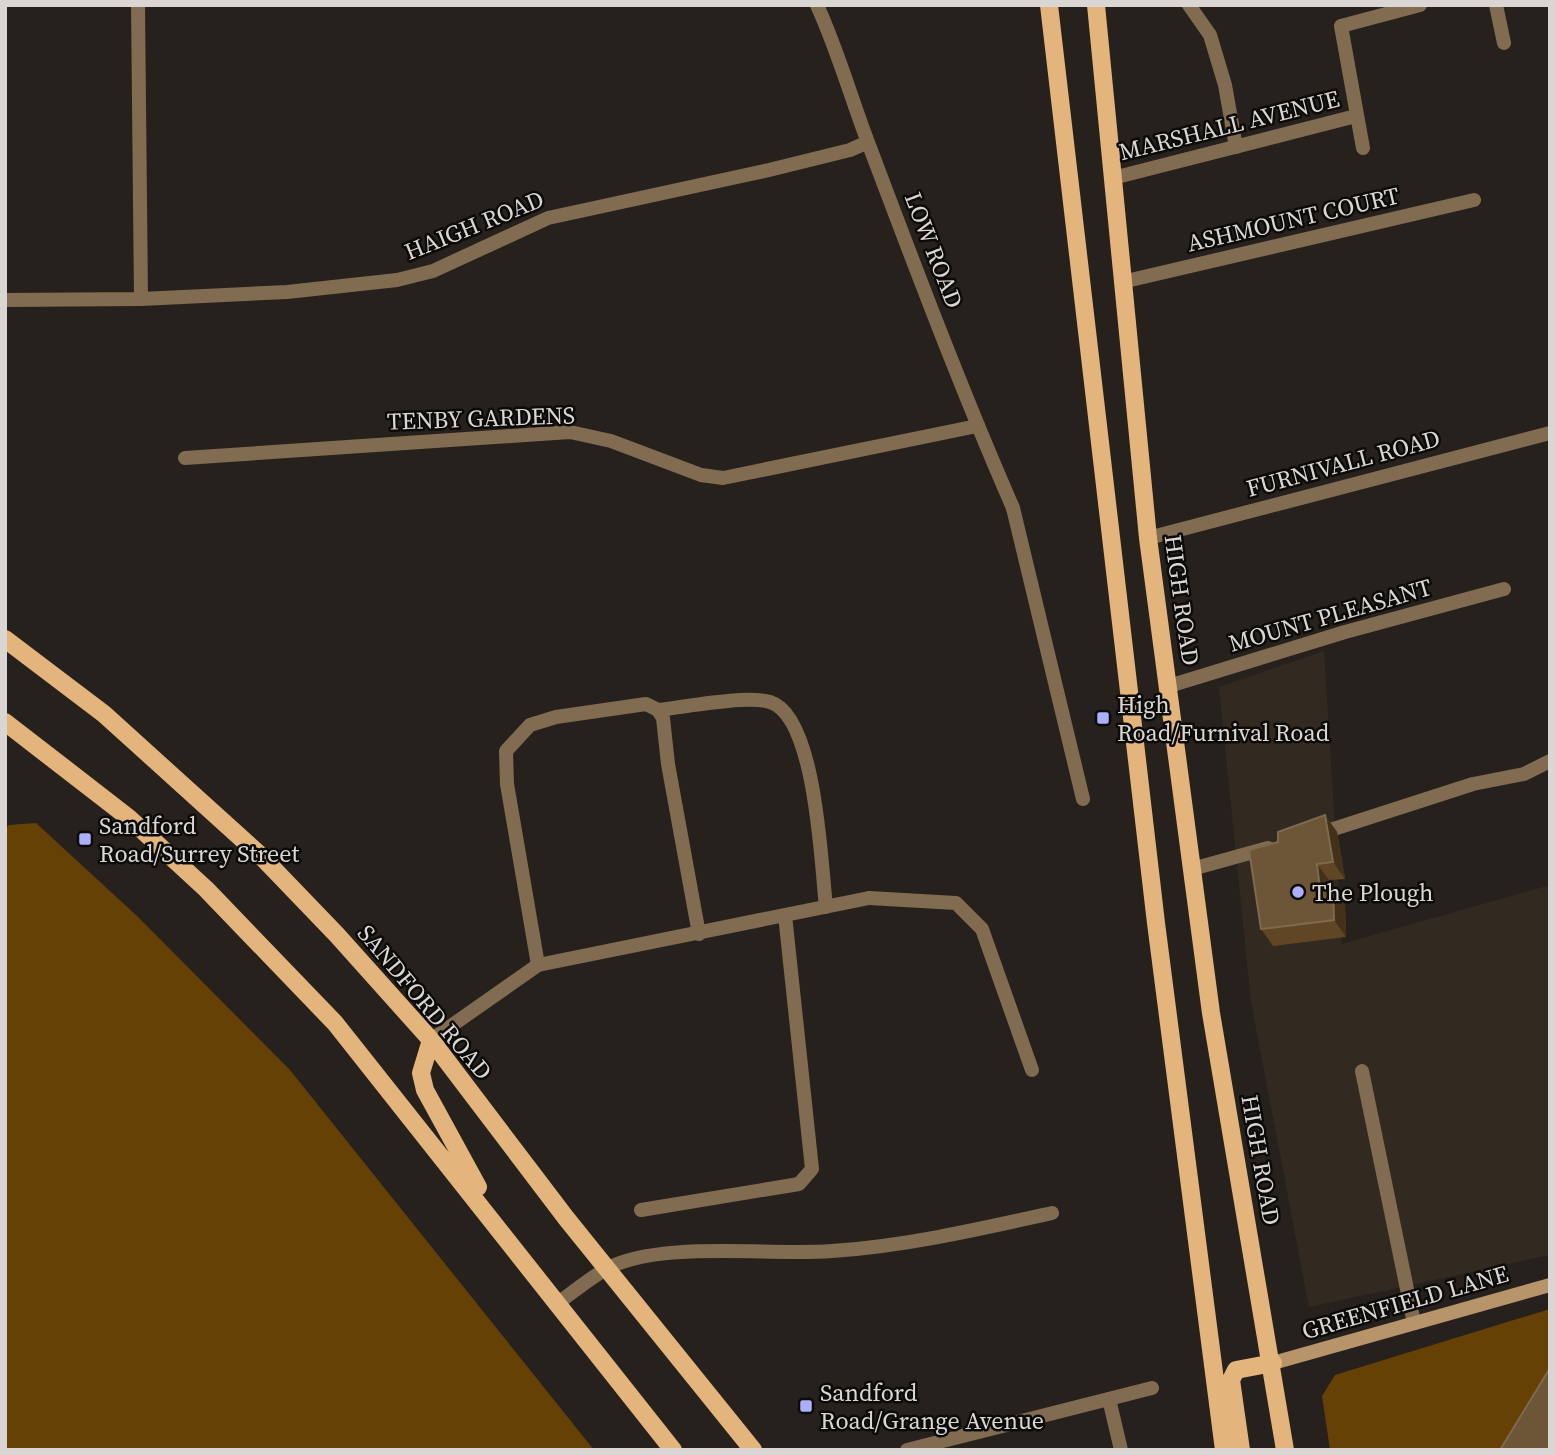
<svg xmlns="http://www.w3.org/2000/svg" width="1555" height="1455" viewBox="0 0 1555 1455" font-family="'Source Serif 4',serif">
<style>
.built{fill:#322a20}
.green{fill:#664106}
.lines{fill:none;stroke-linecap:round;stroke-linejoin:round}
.lane{stroke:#816b51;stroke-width:14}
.street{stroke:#816b51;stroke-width:14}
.secondary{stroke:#b8946a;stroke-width:14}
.primary{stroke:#e3b47c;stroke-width:18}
.wall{fill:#604624}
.shaded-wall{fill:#433119}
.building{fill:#6d5537;stroke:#7e6a4f;stroke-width:2}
.poi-dot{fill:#aab0fb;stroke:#0d0b09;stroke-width:2.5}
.labels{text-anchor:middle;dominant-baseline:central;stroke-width:5;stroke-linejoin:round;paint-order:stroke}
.street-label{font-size:24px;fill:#d9d6d3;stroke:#0d0b09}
.poi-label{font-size:24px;fill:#d9d6d3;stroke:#0d0b09;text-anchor:start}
</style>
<rect width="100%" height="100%" fill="#26211c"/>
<path class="built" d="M1324,651L1342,944L1550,885V1255L1309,1307L1251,1002L1219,687Z"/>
<path class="green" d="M36,823L137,916L290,1070L594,1450H5V829L9,825Z
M1550,1309V1450H1330L1322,1396L1335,1375Z"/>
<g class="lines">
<path class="lane" d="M138,5L141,299
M1189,5L1210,35L1225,85L1236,147
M1122,282L1474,200
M1013,508L1083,799
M658,710C683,707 747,695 770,702C816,716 821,863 826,907
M1318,834L1473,784L1524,774L1550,761
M1192,869L1268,848
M869,898L956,903L982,929L1032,1070
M538,965L507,784L506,751L530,725L556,717L646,704L658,710L663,718L668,764L699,934
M558,1303C573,1292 589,1279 606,1269C660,1240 769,1256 832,1251C906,1246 980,1229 1052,1213
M1109,1399L1121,1450"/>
<path class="street" d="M817,5C838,51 851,98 869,145C915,267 961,389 1013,508
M1496,5L1504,43
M1363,148L1341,26L1420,5
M1113,178L1356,116
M5,300L141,299L287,292L397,280L433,271L548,218L769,170L850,150L868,142
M185,458L570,432L611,441L701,475L723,478L977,426
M1148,538L1550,433
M1169,686L1345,632L1504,589
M431,1040L538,965L869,898
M1362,1071L1414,1323
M641,1210L799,1184L812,1169L785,915
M907,1450L1152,1388"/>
<path class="secondary" d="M1273,1363L1550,1285"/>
<path class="primary" d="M1049,5L1156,923L1224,1450
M1096,5L1148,538L1211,1013L1285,1450
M5,639L104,714L261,856L337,935L431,1040L566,1218L753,1450
M5,722L129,818L206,889L335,1023L673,1450
M431,1040L421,1073L425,1090L478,1187
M1236,1370L1231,1380L1241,1450
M1236,1370L1273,1363"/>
</g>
<path class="wall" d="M1325,815L1337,832L1345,879L1329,880L1330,888H1333L1345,905L1346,937L1273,946L1261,929L1278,842Z"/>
<path class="shaded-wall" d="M1325,815L1337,832L1345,879L1333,862Z
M1317,864L1329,880L1332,906L1320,889Z
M1333,888L1345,905L1346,937L1334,920Z"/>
<path class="building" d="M1325,815L1333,862L1317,864L1320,889L1333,888L1334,920L1261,929L1249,850L1278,842V832Z
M1550,1368V1450H1500Z"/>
<g class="poi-dot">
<rect x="1096" y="711" width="14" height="14" rx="3.5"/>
<rect x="78" y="832" width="14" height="14" rx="3.5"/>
<circle cx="1298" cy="892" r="7"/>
<rect x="799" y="1399" width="14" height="14" rx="3.5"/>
</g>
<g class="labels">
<g class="street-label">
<text transform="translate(1229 125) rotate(-14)">MARSHALL AVENUE</text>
<text transform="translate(1293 219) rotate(-13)">ASHMOUNT COURT</text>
<text transform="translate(474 225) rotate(-22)">HAIGH ROAD</text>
<text transform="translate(934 250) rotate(69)">LOW ROAD</text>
<text transform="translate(481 418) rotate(-2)">TENBY GARDENS</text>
<text transform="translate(1343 463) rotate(-15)">FURNIVALL ROAD</text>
<text transform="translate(1182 600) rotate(82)">HIGH ROAD</text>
<text transform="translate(1330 615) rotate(-16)">MOUNT PLEASANT</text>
<text transform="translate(425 1002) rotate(50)">SANDFORD ROAD</text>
<text transform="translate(1261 1160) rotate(80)">HIGH ROAD</text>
<text transform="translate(1405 1302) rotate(-16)">GREENFIELD LANE</text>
</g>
<g class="poi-label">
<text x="1117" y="704">High<tspan x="1117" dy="28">Road/Furnival Road</tspan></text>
<text x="99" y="825">Sandford<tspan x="99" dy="28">Road/Surrey Street</tspan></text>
<text x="1312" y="892">The Plough</text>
<text x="820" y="1392">Sandford<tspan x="820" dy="28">Road/Grange Avenue</tspan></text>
</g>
</g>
<rect width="1555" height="1455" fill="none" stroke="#d9d6d3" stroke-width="14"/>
</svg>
